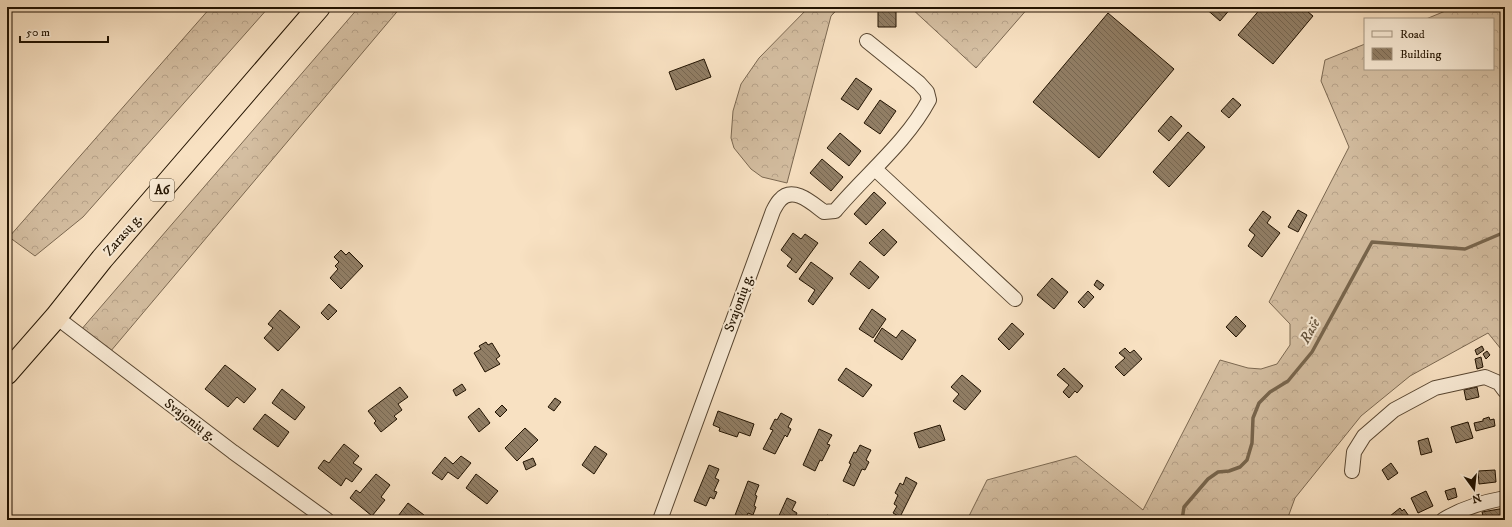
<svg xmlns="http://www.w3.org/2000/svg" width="1512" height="527" viewBox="0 0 1512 527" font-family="'IM FELL DW Pica',serif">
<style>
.forest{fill:url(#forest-crowns);stroke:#7b6851}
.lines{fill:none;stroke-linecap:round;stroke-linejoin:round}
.stream{stroke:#77654d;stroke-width:3.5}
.building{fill:url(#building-back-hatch);stroke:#221301}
.minor-casing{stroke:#584631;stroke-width:16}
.trunk-casing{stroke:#221301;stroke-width:24}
.minor{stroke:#faecd7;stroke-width:14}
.trunk{stroke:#f8e1c2;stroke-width:22}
.labels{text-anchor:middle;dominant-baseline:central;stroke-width:4;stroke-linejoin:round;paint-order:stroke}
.shield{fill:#faecd7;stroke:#635441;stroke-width:1}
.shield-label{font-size:13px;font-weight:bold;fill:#221301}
.street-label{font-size:14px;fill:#221301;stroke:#faecd7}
.water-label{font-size:15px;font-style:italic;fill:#61503a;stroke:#faecd7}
</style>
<defs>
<pattern id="forest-crowns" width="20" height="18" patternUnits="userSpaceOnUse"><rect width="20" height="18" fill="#d4bea1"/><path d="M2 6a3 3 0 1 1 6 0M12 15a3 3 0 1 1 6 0" fill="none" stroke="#b6a289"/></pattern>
<pattern id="building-back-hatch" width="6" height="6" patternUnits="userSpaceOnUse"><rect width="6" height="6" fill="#917e65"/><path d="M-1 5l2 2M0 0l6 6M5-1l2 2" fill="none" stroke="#766651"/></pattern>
</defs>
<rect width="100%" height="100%" fill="#f8e1c2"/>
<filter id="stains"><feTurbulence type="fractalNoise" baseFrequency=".005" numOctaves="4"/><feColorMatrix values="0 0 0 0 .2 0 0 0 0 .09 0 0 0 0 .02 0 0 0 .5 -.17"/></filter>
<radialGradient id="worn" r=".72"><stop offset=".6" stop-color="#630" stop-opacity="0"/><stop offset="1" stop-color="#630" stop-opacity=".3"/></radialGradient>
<path class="forest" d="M211,7H269L83,217L35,256L9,237Z
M359,7H401L110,352L80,331Z
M809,7H840L831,16L787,183L762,177L751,169L734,148L731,138L733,111L741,84L759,58Z
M910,7H1029L976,68Z
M1455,7H1505V354L1488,333L1410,376L1361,416L1295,498L1287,520H967L987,480L1076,456L1143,510L1220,360L1248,368L1261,369L1277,364L1290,345V324L1269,302L1349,147L1321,81L1325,60L1365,44V69H1493V19H1426Z"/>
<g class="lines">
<path class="stream" d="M1182,520L1184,507L1208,479L1218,472L1229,471L1240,467L1247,460L1252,443L1253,418L1259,403L1270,392L1288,381L1312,352L1372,242L1465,249L1505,232"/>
</g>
<path class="building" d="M878,7H896V27H878Z
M1204,7H1232L1220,21Z
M1262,7H1302L1313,16L1273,64L1238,35Z
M1108,13L1174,69L1099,158L1033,102Z
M704,59L711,77L676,90L669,72Z
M856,78L872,89L858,110L841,99Z
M1233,98L1241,105L1229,118L1221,111Z
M880,100L896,111L880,134L864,123Z
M1171,116L1182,126L1169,141L1158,131Z
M1188,132L1205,147L1169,187L1153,172Z
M840,133L861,151L849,166L827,148Z
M822,159L843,177L831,191L810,173Z
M874,192L886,203L866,225L854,214Z
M1298,210L1307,215L1298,232L1288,227Z
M1263,211L1271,217L1267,223L1280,233L1262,257L1248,246L1255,235L1249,230Z
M883,229L897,242L884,256L869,243Z
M793,233L801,239L805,234L818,243L796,273L787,266L792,259L781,250Z
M341,250L346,255L349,252L363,266L341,289L330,278L338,269L335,266L339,262L334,257Z
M860,261L879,277L869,289L850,274Z
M811,262L833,278L813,305L808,301L815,290L799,279Z
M1052,278L1068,292L1054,309L1037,295Z
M1097,280L1104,285L1100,290L1094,285Z
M1088,291L1094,297L1084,308L1078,302Z
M329,304L337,311L328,320L321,313Z
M872,309L886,319L873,338L859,329Z
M280,310L300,327L278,351L264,338L273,328L268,324Z
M1236,316L1246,326L1236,337L1226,327Z
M1012,323L1024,334L1009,350L998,339Z
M882,328L896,338L902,330L916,340L902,360L874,341Z
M486,342L488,345L492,343L500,356L496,359L500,364L485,372L474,353L481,349L479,346Z
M1482,346L1484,350L1477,355L1475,350Z
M1125,348L1130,353L1134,350L1142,359L1124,376L1115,367L1125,358L1119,353Z
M1487,351L1490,355L1486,359L1483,354Z
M1481,357L1483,367L1477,369L1475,359Z
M225,365L256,389L244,403L237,397L228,407L205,389Z
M846,368L872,385L863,397L838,380Z
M1064,368L1083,386L1077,393L1075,391L1069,398L1063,392L1069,385L1057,375Z
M962,375L981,391L965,410L953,401L959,394L951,387Z
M462,384L466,390L456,396L453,390Z
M400,387L408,397L398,404L402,410L394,416L397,419L381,432L374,423L376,421L368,411Z
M1477,387L1479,397L1466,400L1464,390Z
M282,389L305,407L295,420L272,403Z
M555,398L561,402L554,411L548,407Z
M502,405L507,410L500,417L495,412Z
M479,408L490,423L479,432L468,417Z
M718,411L754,424L750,436L739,432L737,437L719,431L720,428L713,425Z
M781,413L792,419L788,427L791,429L787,437L785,435L775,454L763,449L773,430L770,429L775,419L777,420Z
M265,414L289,432L278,447L253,429Z
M1489,417L1490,420L1494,419L1495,426L1476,431L1474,423L1483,421V419Z
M1468,422L1473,438L1456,443L1451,427Z
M940,425L945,440L919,448L914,433Z
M525,428L538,440L517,461L505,448Z
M819,429L832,435L827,444L830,445L822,461L820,460L815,471L803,465Z
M1428,438L1432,452L1421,455L1418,441Z
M344,444L359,456L353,463L362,469L352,482L346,478L341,486L318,468L324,460L329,463Z
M860,445L871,450L866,460L869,462L865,470L862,469L854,486L843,481L851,464L849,463L854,452L856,453Z
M595,446L607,454L594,474L582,465Z
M461,456L471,463L458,479L448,472L442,480L432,473L445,457L453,464Z
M533,458L536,465L526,470L523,462Z
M1391,463L1398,473L1388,480L1382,470Z
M709,465L719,469L715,478L719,480L714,491L717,492L714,499L710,497L706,506L694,501Z
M1495,470L1496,482L1479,484L1478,471Z
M376,474L390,485L381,497L385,500L372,516L350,498L356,490L360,493Z
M476,474L498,491L487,504L466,488Z
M906,477L917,483L900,517L893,513L897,506L894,504L898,495L895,493L900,483L903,485Z
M748,481L759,485L755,495L757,496L754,506L756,507L753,515L748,513L745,520H738L734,518Z
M1455,488L1457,497L1448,500L1445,491Z
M1426,491L1433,506L1418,513L1411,498Z
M787,498L796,502L792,510L797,513L794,520H777Z
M408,503L424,515L420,520H395Z
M1400,508L1402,511L1404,509L1411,519L1409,520H1393L1390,516Z
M1505,508V520H1484L1482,512Z
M827,515L835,519V520H824Z"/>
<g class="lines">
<defs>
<path id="minor" d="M875,169L1015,299
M56,317L233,452L327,520
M1352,471L1354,452L1364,436L1394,410L1435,388L1485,377L1499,383L1505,391
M660,520L773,211C775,207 777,203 780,200C793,185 813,204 824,212L835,211C866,174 906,143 929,100L927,92L919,83L867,41
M1443,520C1462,508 1483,502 1505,498"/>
<path id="trunk" d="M7,373L56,317L102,259L319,7"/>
</defs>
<use href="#minor" class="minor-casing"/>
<use href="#trunk" class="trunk-casing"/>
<use href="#minor" class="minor"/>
<use href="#trunk" class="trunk"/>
</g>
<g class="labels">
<rect class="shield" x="150" y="179" width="24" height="22" rx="3"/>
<g class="shield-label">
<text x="162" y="190">A6</text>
</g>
<g class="street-label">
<text transform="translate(123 235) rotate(-49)">Zarasų g.</text>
<text transform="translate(739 303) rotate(-70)">Svajonių g.</text>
<text transform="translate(190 420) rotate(37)">Svajonių g.</text>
</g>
<g class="water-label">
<text transform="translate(1310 331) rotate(-61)">Rašė</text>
</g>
</g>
<rect width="1512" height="527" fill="none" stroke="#f8e1c2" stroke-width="24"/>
<rect x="8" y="8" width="1496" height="511" fill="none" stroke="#221301" stroke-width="2"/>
<rect x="12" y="12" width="1488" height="503" fill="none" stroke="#221301"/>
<rect x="1364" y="18" width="130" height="52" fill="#faecd7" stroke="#a49581"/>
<rect x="1372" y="31" width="20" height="6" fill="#faecd7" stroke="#a49581"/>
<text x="1400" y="38" font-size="12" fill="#221301">Road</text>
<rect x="1372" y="48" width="20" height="12" fill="url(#building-back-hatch)" stroke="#a49581"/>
<text x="1400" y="58" font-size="12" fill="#221301">Building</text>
<g transform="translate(1474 489) rotate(165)" stroke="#faecd7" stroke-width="3" paint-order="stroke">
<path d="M0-3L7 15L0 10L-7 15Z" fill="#221301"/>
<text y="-6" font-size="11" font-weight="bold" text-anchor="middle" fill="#221301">N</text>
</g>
<path d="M20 36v6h88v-6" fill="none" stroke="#221301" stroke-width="2"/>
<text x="26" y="36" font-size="12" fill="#221301" stroke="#faecd7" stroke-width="3" paint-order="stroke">50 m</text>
<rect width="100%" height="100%" filter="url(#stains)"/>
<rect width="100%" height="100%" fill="url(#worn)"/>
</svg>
